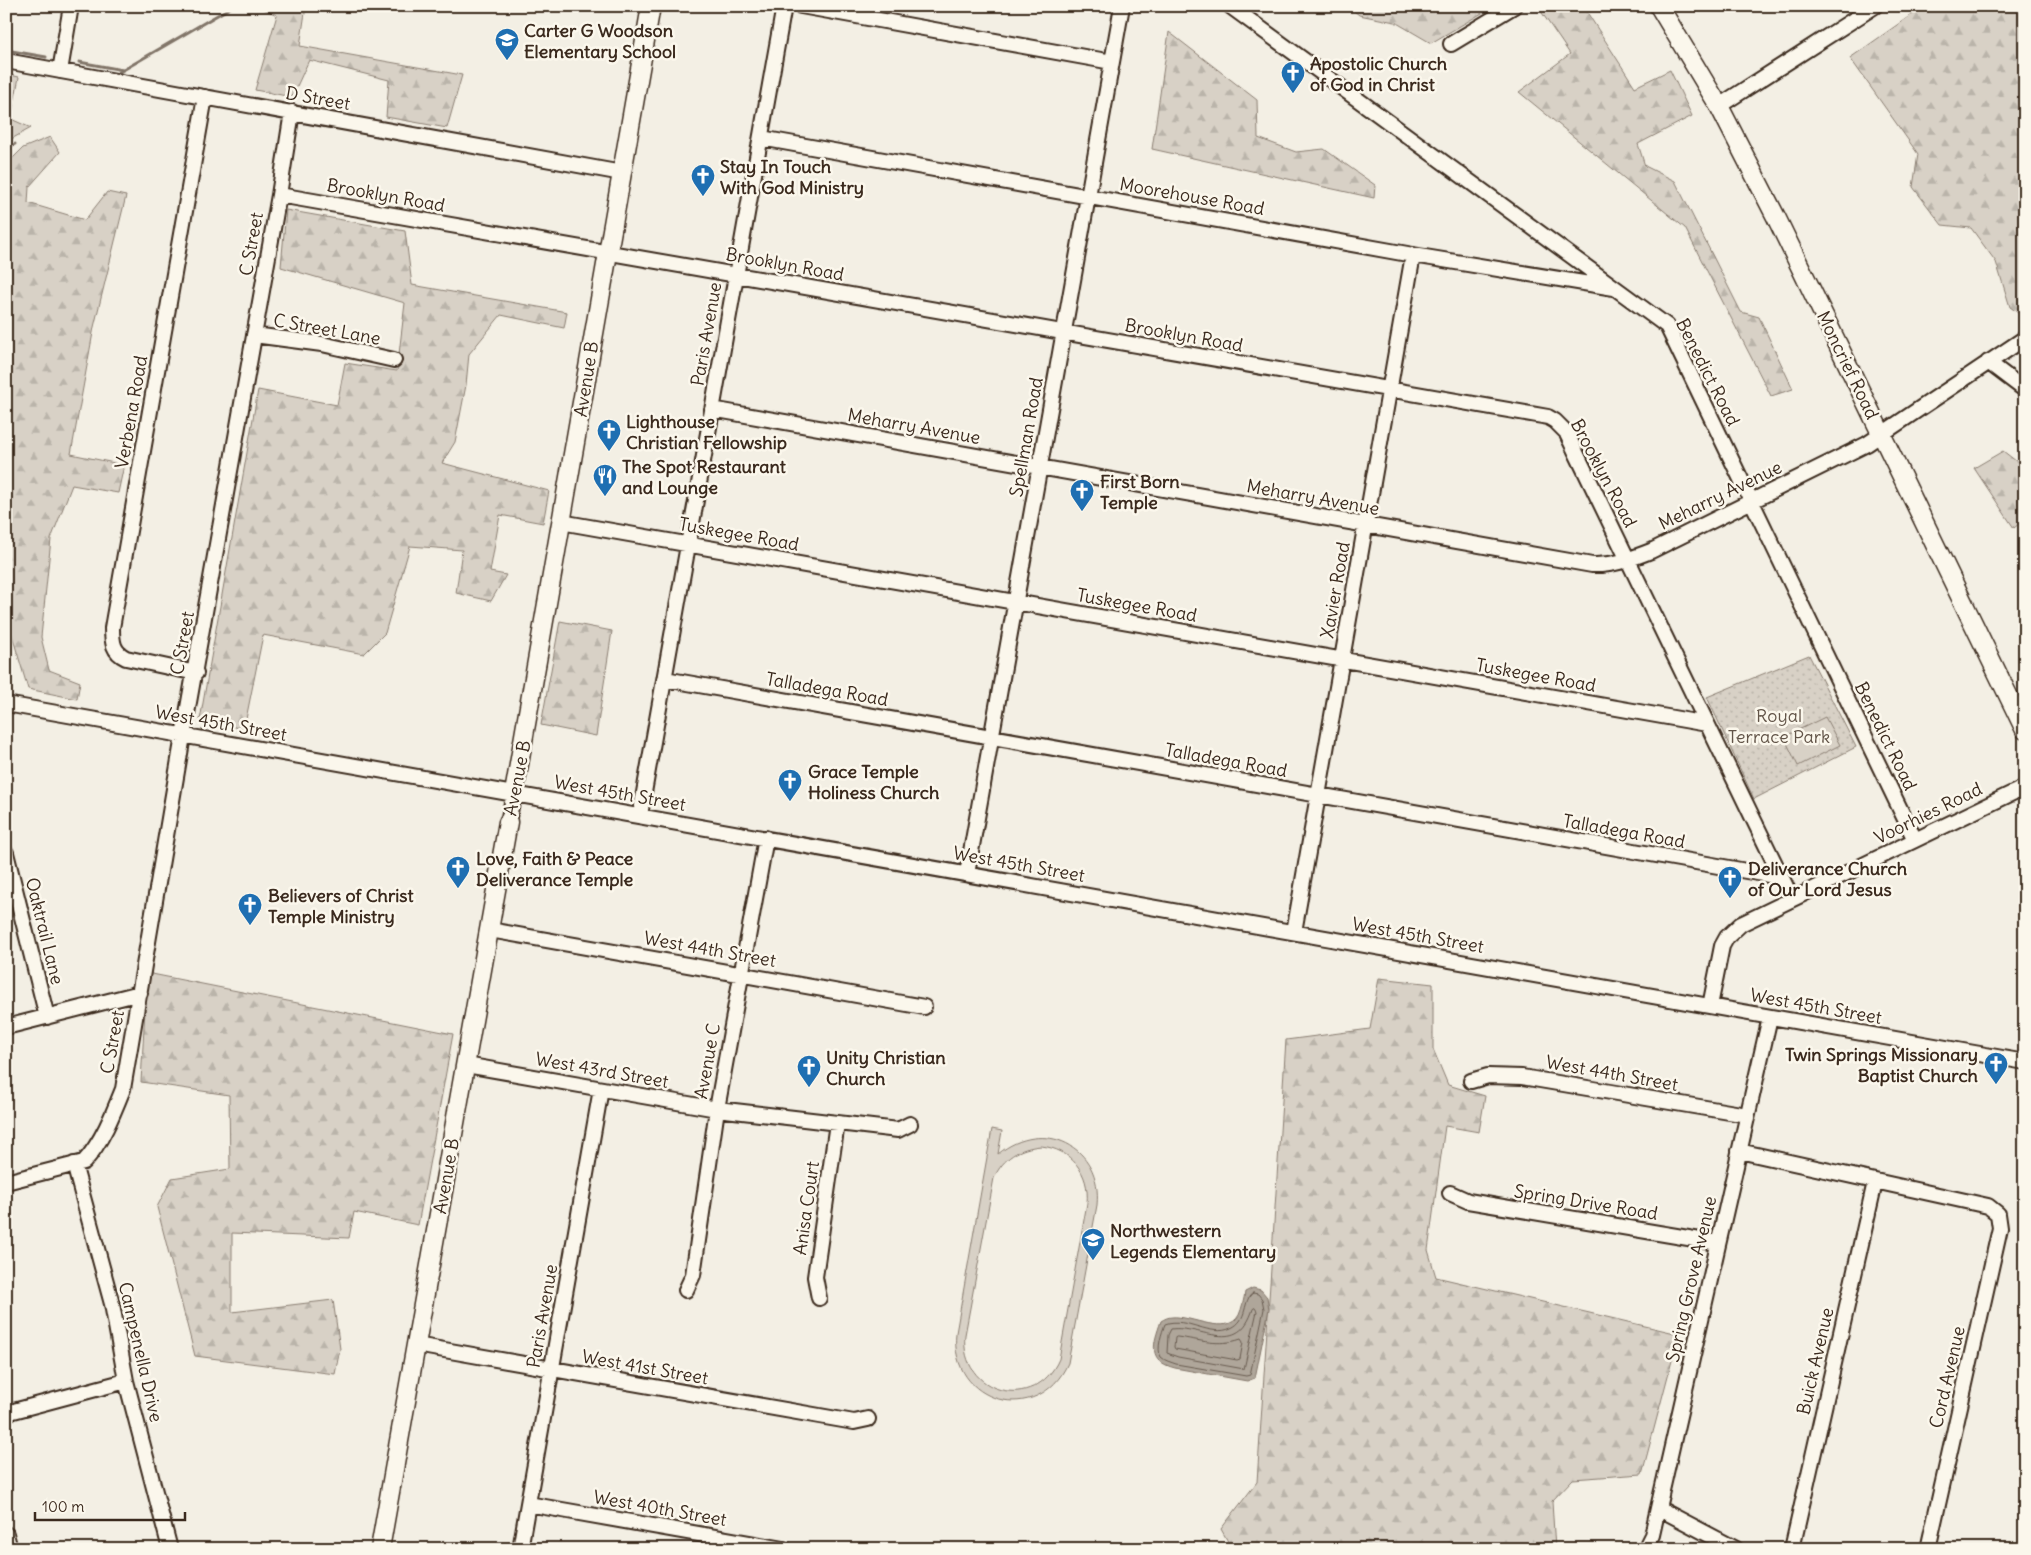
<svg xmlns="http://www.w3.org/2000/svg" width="2031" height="1555" viewBox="0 0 2031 1555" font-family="Delius,sans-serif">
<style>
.forest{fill:url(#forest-firs);stroke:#8a7e72}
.park{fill:url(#park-dots);stroke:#8a7e72}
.pitch{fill:#d8d1c6;stroke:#8a7e72;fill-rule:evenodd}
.water{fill:#afa69a;stroke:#817468}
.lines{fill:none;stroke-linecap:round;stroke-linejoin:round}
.shore{stroke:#695c50;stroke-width:1}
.stream{stroke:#817468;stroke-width:3}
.minor-casing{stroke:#3b2a1e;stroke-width:18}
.major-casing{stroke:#3b2a1e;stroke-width:21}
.minor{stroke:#fbf7ec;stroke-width:14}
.major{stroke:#fbf7ec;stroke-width:18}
.labels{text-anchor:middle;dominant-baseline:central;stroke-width:5;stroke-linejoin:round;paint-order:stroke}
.poi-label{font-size:18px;font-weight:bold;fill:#3b2a1e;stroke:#fbf7ec;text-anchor:start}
.street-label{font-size:18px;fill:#3b2a1e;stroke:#fbf7ec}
.park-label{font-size:18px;fill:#625448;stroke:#fbf7ec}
</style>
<defs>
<pattern id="forest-firs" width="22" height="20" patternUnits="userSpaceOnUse" patternTransform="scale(1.25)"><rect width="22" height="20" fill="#d8d1c6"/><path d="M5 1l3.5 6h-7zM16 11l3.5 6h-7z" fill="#bab4aa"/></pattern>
<pattern id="park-dots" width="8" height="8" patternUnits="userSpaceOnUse" patternTransform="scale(1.25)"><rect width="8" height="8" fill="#d8d1c6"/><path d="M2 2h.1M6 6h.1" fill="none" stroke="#bab4aa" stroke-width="1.8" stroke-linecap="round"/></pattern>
</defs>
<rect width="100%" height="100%" fill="#f3efe4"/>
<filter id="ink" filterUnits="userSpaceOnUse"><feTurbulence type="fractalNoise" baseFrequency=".02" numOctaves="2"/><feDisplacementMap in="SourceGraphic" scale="10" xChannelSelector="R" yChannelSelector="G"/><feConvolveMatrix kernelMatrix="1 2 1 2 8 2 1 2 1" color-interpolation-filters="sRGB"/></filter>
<g filter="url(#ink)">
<path class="forest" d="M261,6H306L300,46L462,75L447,128L386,117L389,80L309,60L292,97L255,90L277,15L259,7Z
M1348,6H1494L1431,43L1395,22L1359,15Z
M1539,6H1583L1635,87L1670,70L1692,116L1638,144L1645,166L1675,181L1741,312L1759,317L1793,389L1771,396L1685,228L1519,92L1570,54L1538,7Z
M1924,6H2025V318L2010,307L1996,262L1971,228L1942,225L1913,187L1918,154L1850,58Z
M1169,32L1257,100L1258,138L1296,152L1324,149L1375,185L1374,198L1152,149Z
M6,74L19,77L11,119L31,128L6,142Z
M50,137L60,152L29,187L28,203L85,220L107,192L126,196L94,327L71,454L124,465L118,493L72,485L51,539L41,637L49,670L80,682L77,699L28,689L6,615V165L23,148Z
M286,210L405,231L412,285L567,312L564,328L501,315L469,354L466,385L455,442L442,463L549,491L543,523L500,515L490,572L506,575L491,601L456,593L462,550L410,546L385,633L364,654L263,635L244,729L200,720L258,390L337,405L345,363L397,371L405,303L281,267Z
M2003,451L2025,468V519L2014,528L1974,468Z
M560,621L612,631L596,736L541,725Z
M147,973L453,1034L418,1225L354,1212L349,1238L232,1233V1312L333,1300L340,1349L335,1374L195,1356L157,1207L172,1178L230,1169L229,1095L141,1082Z
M1379,978L1433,984V1049L1448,1085L1485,1096L1479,1132L1445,1126L1428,1250L1436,1277L1679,1334L1642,1474L1573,1479L1552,1501L1555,1549H1442L1419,1544L1335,1549H1234L1231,1547L1221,1529L1257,1482L1286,1040L1370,1029Z"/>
<path class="park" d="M1809,655L1856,747L1754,799L1707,697Z"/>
<path class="pitch" d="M1825,717L1840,745L1798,766L1784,737Z
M992,1129L1002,1131L998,1154C1043,1117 1103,1146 1097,1205L1068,1363C1039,1428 949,1404 956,1333ZM1041,1146C1071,1149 1090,1173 1087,1203L1059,1359C1035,1414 959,1394 965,1335L994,1178C1003,1158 1019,1148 1041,1146Z"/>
<path class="water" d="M1253,1288L1261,1290L1267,1297L1269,1309L1255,1378L1247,1381L1175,1368C1147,1361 1153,1344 1161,1321C1164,1319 1168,1317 1172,1317C1191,1315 1227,1337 1239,1315C1242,1308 1244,1299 1245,1292Z"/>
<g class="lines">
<path class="shore" d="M1253,1293L1258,1294L1262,1299L1264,1309L1250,1375L1246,1376L1176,1364C1171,1362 1165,1361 1161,1357C1156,1349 1162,1332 1165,1324C1186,1316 1211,1338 1231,1328C1249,1320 1242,1300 1253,1293Z
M1255,1308L1257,1311L1244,1369L1178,1357L1167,1353L1168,1335L1171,1329C1202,1325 1238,1357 1253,1309Z
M1177,1337C1201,1340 1218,1347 1241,1339L1243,1342L1240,1359L1237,1360L1175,1349L1174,1347L1175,1338Z"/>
<path class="stream" d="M6,50L46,57
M79,62L123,70
M118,73L233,6
M6,149L15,144"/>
<defs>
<path id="minor" d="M801,6L1112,62
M1230,6L1667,326L1915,840
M1451,44L1514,6
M6,61L622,173
M60,71L71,6
M1719,106L1875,6
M761,138L1413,255L1614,288
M279,195L1548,417L1555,421L1566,432L1792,899
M254,335L322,344L394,360
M1988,362L2025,390
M712,409L1592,565C1614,566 1632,558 1651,551L1867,444L2025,338
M561,522L1707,724
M196,673L126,658C113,652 112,642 112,628L205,97
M665,679L1780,877
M6,704L2025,1062
M640,815L784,6
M508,822L514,793
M6,853L47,1017
M967,874L1122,6
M490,930L924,1007
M1294,932L1413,255
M1710,1006L1722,946L1727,937L1741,924L2025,787
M6,1027L140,993
M466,1065L717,1109L898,1130L910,1124
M1471,1081L1488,1076L1522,1077L1747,1115
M1739,1151L1988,1206L1998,1214L2000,1228L1928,1549
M74,1164L112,1304L126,1381L170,1549
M6,1182L84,1162C102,1142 113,1114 123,1089L183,736L279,195L292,112
M1450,1193L1468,1201L1718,1243
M686,1290L693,1275L717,1109L766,838
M819,1298L815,1277L837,1123
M416,1345L854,1422L868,1419
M6,1413L126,1381
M528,1504L784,1549
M1658,1508L1736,1549
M6,1534L10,1549
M520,1549L601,1089
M1645,1549L1652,1535L1658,1508L1770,1017
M1792,1549L1875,1182"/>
<path id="major" d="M1659,6L1719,106L1776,217L2025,730
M514,793L651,6
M380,1549L508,822"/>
</defs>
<use href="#minor" class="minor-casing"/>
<use href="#major" class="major-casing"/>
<use href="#minor" class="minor"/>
<use href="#major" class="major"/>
</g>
</g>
<defs>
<symbol id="school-pin" viewBox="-11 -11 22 30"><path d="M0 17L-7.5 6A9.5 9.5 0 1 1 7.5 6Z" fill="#1f6fb2" stroke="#fbf7ec"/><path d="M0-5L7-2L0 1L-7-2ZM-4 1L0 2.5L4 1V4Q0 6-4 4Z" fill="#fff"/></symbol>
<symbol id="church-pin" viewBox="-11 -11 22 30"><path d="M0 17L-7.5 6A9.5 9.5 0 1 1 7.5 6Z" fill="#1f6fb2" stroke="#fbf7ec"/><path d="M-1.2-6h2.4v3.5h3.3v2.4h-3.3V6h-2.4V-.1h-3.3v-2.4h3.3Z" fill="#fff"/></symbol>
<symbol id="restaurant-pin" viewBox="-11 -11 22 30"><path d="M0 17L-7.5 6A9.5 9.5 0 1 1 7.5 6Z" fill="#1f6fb2" stroke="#fbf7ec"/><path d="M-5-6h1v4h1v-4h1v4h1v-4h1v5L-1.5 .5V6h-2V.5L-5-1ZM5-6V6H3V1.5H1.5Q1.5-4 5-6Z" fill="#fff"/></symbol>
</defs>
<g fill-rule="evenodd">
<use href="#school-pin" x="493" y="26" width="28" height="38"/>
<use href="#church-pin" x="1279" y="59" width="28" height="38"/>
<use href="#church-pin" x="689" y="162" width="28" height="38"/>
<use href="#church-pin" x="595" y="417" width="28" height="38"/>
<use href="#restaurant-pin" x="591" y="462" width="28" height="38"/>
<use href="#church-pin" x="1068" y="477" width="28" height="38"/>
<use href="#church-pin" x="776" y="767" width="28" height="38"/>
<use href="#church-pin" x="444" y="854" width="28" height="38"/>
<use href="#church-pin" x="1716" y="864" width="28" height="38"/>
<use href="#church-pin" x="236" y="891" width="28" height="38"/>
<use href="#church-pin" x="1982" y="1050" width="28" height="38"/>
<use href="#church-pin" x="795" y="1053" width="28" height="38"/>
<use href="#school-pin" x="1079" y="1226" width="28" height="38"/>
</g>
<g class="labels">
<g class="poi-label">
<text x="524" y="30">Carter G Woodson<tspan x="524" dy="21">Elementary School</tspan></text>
<text x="1310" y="63">Apostolic Church<tspan x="1310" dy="21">of God in Christ</tspan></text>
<text x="720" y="166">Stay In Touch<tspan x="720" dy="21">With God Ministry</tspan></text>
<text x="626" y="421">Lighthouse<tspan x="626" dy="21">Christian Fellowship</tspan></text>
<text x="622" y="466">The Spot Restaurant<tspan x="622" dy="21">and Lounge</tspan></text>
<text x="1100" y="481">First Born<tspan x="1100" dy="21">Temple</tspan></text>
<text x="808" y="771">Grace Temple<tspan x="808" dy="21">Holiness Church</tspan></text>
<text x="476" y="858">Love, Faith &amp; Peace<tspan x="476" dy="21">Deliverance Temple</tspan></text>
<text x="1748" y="868">Deliverance Church<tspan x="1748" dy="21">of Our Lord Jesus</tspan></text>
<text x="268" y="895">Believers of Christ<tspan x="268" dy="21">Temple Ministry</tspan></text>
<text x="1978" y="1054" text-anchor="end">Twin Springs Missionary<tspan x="1978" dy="21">Baptist Church</tspan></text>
<text x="826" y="1057">Unity Christian<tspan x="826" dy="21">Church</tspan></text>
<text x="1110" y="1230">Northwestern<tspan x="1110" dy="21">Legends Elementary</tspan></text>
</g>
<g class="street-label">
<text transform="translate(318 98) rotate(10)">D Street</text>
<text transform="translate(386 195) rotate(10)">Brooklyn Road</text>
<text transform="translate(1192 196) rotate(10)">Moorehouse Road</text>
<text transform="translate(251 244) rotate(-80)">C Street</text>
<text transform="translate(785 264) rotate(10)">Brooklyn Road</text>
<text transform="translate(327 329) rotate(10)">C Street Lane</text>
<text transform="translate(706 334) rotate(-80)">Paris Avenue</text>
<text transform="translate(1184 335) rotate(10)">Brooklyn Road</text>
<text transform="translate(1848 365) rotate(64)">Moncrief Road</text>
<text transform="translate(1708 372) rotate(63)">Benedict Road</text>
<text transform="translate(586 379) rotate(-81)">Avenue B</text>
<text transform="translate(131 412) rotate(-80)">Verbena Road</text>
<text transform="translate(914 426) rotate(10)">Meharry Avenue</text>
<text transform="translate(1026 437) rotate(-80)">Spellman Road</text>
<text transform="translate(1604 473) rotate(62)">Brooklyn Road</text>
<text transform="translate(1720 495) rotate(-26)">Meharry Avenue</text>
<text transform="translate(1313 497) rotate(10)">Meharry Avenue</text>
<text transform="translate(739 534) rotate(10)">Tuskegee Road</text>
<text transform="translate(1335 590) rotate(-80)">Xavier Road</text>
<text transform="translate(1137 605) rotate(10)">Tuskegee Road</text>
<text transform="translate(182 643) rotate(-80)">C Street</text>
<text transform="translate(1536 675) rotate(10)">Tuskegee Road</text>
<text transform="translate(827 689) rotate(10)">Talladega Road</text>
<text transform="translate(221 723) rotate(10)">West 45th Street</text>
<text transform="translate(1886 736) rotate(64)">Benedict Road</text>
<text transform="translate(1226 760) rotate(10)">Talladega Road</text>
<text transform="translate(517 778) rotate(-79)">Avenue B</text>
<text transform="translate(620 793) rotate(10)">West 45th Street</text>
<text transform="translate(1928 813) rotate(-26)">Voorhies Road</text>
<text transform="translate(1624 831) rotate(10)">Talladega Road</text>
<text transform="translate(1019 864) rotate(10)">West 45th Street</text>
<text transform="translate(45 931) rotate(76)">Oaktrail Lane</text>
<text transform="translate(1418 935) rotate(10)">West 45th Street</text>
<text transform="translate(710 949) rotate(10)">West 44th Street</text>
<text transform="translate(1816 1006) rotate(10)">West 45th Street</text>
<text transform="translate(112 1042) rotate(-80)">C Street</text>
<text transform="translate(707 1061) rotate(-80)">Avenue C</text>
<text transform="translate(602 1070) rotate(10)">West 43rd Street</text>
<text transform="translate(1612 1073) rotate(10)">West 44th Street</text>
<text transform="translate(446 1176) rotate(-80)">Avenue B</text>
<text transform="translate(1586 1202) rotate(9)">Spring Drive Road</text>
<text transform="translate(806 1208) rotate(-82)">Anisa Court</text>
<text transform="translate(1691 1279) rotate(-77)">Spring Grove Avenue</text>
<text transform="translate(542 1316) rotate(-80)">Paris Avenue</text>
<text transform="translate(141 1352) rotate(77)">Campenella Drive</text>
<text transform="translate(1815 1361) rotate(-77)">Buick Avenue</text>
<text transform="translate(645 1367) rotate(10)">West 41st Street</text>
<text transform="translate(1947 1377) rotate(-77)">Cord Avenue</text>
<text transform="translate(660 1508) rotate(10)">West 40th Street</text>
</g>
<g class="park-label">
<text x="1779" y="715">Royal<tspan x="1779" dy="21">Terrace Park</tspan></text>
</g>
</g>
<rect width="2031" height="1555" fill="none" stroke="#fbf7ec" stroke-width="25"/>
<rect x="12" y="12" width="2006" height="1530" fill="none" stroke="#3b2a1e" stroke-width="2" filter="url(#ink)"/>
<path d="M35 1512v8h150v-8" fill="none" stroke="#3b2a1e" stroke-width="2.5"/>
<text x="42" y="1512" font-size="15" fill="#3b2a1e" stroke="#fbf7ec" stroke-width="4" paint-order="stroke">100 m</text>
</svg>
